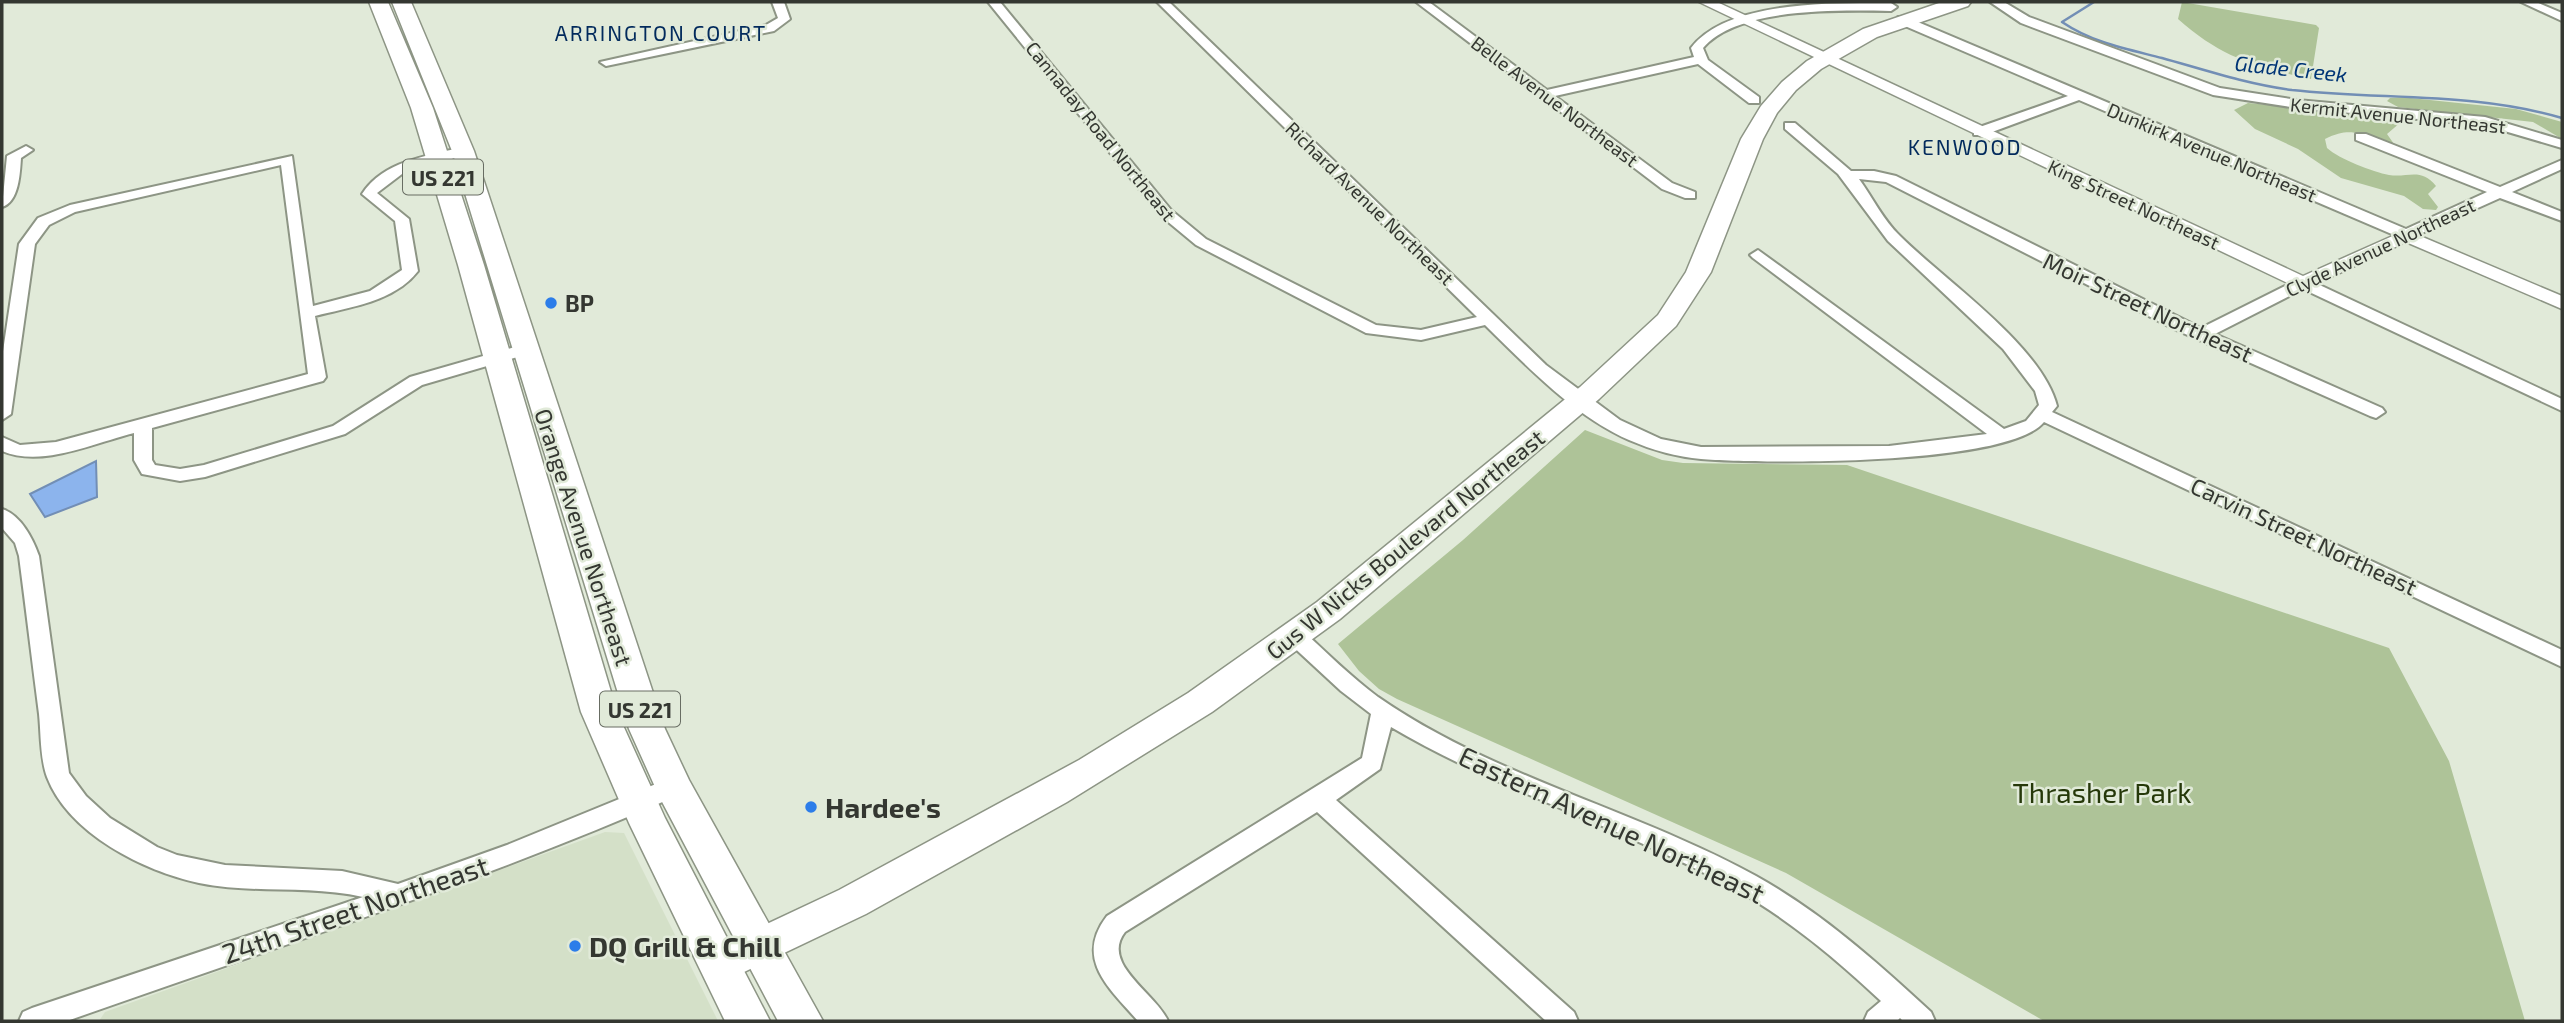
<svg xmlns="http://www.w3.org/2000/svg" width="2564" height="1023" viewBox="0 0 2564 1023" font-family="'Exo 2',sans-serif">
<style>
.built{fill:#d4e0c8}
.green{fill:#aec398}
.water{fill:#8cb4ed;stroke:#728eb5;stroke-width:2}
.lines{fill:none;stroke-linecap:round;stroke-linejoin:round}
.stream{stroke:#728eb5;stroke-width:2.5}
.minor-casing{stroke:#8d9585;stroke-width:4}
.tertiary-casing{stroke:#8d9585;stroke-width:3}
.primary-casing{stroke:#8d9585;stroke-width:3}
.trunk-casing{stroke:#8d9585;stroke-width:3}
.minor{fill:#fff;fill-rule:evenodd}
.tertiary{fill:#fff;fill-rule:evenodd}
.primary{fill:#fff;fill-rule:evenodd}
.trunk{fill:#fff;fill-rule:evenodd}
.poi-dot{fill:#2c7de9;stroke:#e1ead9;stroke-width:2.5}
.labels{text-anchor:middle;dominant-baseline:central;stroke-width:5;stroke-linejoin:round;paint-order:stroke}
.far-street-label{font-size:19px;fill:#343731;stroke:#e1ead9}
.far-neighbourhood-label{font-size:21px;letter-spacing:2px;fill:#022a5c;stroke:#e1ead9}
.far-water-label{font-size:21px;font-style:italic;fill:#003576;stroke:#e1ead9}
.shield{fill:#e1ead9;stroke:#686d63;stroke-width:2}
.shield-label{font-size:21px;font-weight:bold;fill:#343731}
.poi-label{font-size:23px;font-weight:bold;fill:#343731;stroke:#e1ead9;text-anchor:start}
.street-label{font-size:23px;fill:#343731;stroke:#e1ead9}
.near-park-label{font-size:28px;fill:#253809;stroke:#e1ead9}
.near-poi-label{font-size:28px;font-weight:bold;fill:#343731;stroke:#e1ead9;text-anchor:start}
.near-street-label{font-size:28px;fill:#343731;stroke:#e1ead9}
</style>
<rect width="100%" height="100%" fill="#e1ead9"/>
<path class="built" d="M605,832L624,833L718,1021H99L105,1012Z"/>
<path class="green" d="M2182,2L2316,25L2319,28L2311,79C2254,66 2222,58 2178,19Z
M2401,97L2516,109L2562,122V139L2533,122L2398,107L2387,101L2390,98Z
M2248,103L2395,117L2401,122L2387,134L2394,144C2365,140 2357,123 2325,139L2327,148C2339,159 2373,172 2389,175C2408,178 2421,167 2436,186L2428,194L2438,207L2436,210L2423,209L2404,196L2341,178L2298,149L2255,129L2234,110Z
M1585,430L1662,460L1683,463L1847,465L2389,648L2449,761L2525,1021H2044L1786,873L1397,699L1379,689L1359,671L1338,644L1463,540Z"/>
<path class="water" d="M96,461L97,497L45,517L30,494Z"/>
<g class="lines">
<path class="stream" d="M2094,2L2062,22C2093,43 2127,49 2162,58C2205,70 2247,84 2292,90C2383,100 2473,92 2562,118"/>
<defs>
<path id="minor" d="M772,2H784L790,19L774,31L606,66L600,62L766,25L778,18Z
M988,2H1000L1171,210L1206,239L1376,325L1421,330L1477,317L1157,2H1169L1546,365L1620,420L1661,439L1701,447L1889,446L1987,434L1753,258L1750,255L1758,250L2004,429L2026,421L2039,405L2035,391L2003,349L1888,241L1838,174L1785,129V123H1795L1851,171H1874L1896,176L2201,328L2297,280H2309L2562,399V411L2303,289L2215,334L2382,408L2385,412L2376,418L2370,416L2174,329L1886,182L1859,179C1873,198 1883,220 1900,236C1944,280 2042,346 2057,406L2052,412L2562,650V667L2044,422C2008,466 1761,464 1701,459C1677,457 1652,450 1629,440C1573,415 1528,367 1485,325L1421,340L1366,333L1196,245L1161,216Z
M1416,2H1429L1547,90L1694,57L1691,48C1727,0 1835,3 1891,3L1897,7L1891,11C1840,10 1738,7 1703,48L1708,60L1759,97V103H1749L1698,64L1555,96L1672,183L1695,192V198H1685L1662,189Z
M1990,2H2004L2029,17L2220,88L2297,100L2485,117L2562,140V148L2484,125L2297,108L2213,95L2021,23Z
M2521,2H2536L2562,13V21Z
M1898,17H1906L2406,229L2487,192L2356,140V134H2366L2500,187L2562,160V169L2512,192L2562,212V221L2500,198L2411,238H2401L2079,100L1984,135H1974V129L2068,96L1898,23Z
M26,146L33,150L21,158C20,173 19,202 2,207L7,156Z
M463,147L470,151L468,154L402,174L377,193L409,219L418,271C394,302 350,307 315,316L326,377L323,381L152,428V460L155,465L180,469L204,465L333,426L410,377L525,344L533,349L531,353L422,385L345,434L205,477L180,481L142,474L134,460V433C94,443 42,468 2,451V437L20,445L56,442L308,374L281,165L75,212L49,225L35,244L11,414L2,420V358L19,244L38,218L70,205L292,156L313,306L370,291L402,270L395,221L362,194C383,161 427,156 463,147Z
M2,509C21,515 33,539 39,556L69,773L86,796L110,818L157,847L177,855L225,865L342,871L398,884L507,845L673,777L681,780L685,787L681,794C481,882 273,948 67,1021H19L23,1012L32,1008L363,897C309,885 253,894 199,883C144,871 69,834 47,777C40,758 41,733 39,714C32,661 26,609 19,556L15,543L2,528Z
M1295,628L1302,630C1327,653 1351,677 1378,697C1493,777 1634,809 1756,876C1821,912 1877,962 1931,1012L1935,1021H1903L1900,1018L1897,1021H1864L1868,1012L1881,1001C1837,960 1790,920 1738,891C1626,828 1501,792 1391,727L1380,769L1336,800L1574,1012L1578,1021H1546L1317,812L1125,932C1100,964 1156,993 1168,1021H1138C1109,988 1074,959 1107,916L1362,758L1371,714L1341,691L1288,642L1284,636L1288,630Z"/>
<path id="tertiary" d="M1699,2H1717L2303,276L2406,230L2562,296V309L2406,242L2310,287H2296Z"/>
<path id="primary" d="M1942,2H1971L1968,6L1877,37L1821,69L1796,90L1777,113L1763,139L1711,272L1676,326L1599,399L1340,619L1212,712L1067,802L866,914L721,983L707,978L701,965L707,952L839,890L1079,760L1188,693L1317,602L1580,387L1658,315L1686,272L1741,139L1761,106L1782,82L1807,61L1863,29Z"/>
<path id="trunk" d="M369,2H388L433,108L484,265L617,712L665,818L770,1021H725L629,823L581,712L458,265L411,108Z
M392,2H411L474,151L665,729L689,780L823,1021H778L660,798L629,729L452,151Z"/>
</defs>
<use href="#minor" class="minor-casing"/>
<use href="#tertiary" class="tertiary-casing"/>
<use href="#primary" class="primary-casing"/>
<use href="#trunk" class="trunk-casing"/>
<use href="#minor" class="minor"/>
<use href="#tertiary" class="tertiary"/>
<use href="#primary" class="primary"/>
<use href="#trunk" class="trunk"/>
</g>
<g class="poi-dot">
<circle cx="551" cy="303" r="7"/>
<circle cx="811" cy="807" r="7"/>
<circle cx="575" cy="946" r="7"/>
</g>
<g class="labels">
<g class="far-street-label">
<text transform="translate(1555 101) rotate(37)">Belle Avenue Northeast</text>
<text transform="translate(2398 115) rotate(6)">Kermit Avenue Northeast</text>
<text transform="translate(1101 131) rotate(51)">Cannaday Road Northeast</text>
<text transform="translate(2212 152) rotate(23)">Dunkirk Avenue Northeast</text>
<text transform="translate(1370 203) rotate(44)">Richard Avenue Northeast</text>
<text transform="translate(2134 204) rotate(25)">King Street Northeast</text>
<text transform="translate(2380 247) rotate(-25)">Clyde Avenue Northeast</text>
</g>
<g class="far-neighbourhood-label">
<text x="661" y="32">ARRINGTON COURT</text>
<text x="1965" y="146">KENWOOD</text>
</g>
<g class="far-water-label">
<text transform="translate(2291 68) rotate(6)">Glade Creek</text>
</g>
<g class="shield">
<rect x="403" y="159.5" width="80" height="35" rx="5"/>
<rect x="600" y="691.5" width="80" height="35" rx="5"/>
</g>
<g class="shield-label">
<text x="443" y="177">US 221</text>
<text x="640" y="709">US 221</text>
</g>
<g class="poi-label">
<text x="565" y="303">BP</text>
</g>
<g class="street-label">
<text transform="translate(2148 307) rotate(25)">Moir Street Northeast</text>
<text transform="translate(2304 536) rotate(25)">Carvin Street Northeast</text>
<text transform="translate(584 537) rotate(72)">Orange Avenue Northeast</text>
<text transform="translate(1405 544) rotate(-39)">Gus W Nicks Boulevard Northeast</text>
</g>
<g class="near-park-label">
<text x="2102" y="792">Thrasher Park</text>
</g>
<g class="near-poi-label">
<text x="825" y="807">Hardee's</text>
<text x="589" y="946">DQ Grill &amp; Chill</text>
</g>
<g class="near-street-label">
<text transform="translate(1612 824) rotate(25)">Eastern Avenue Northeast</text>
<text transform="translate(355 909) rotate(-19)">24th Street Northeast</text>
</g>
</g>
<rect width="2564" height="1023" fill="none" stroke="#343731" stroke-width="7"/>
</svg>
